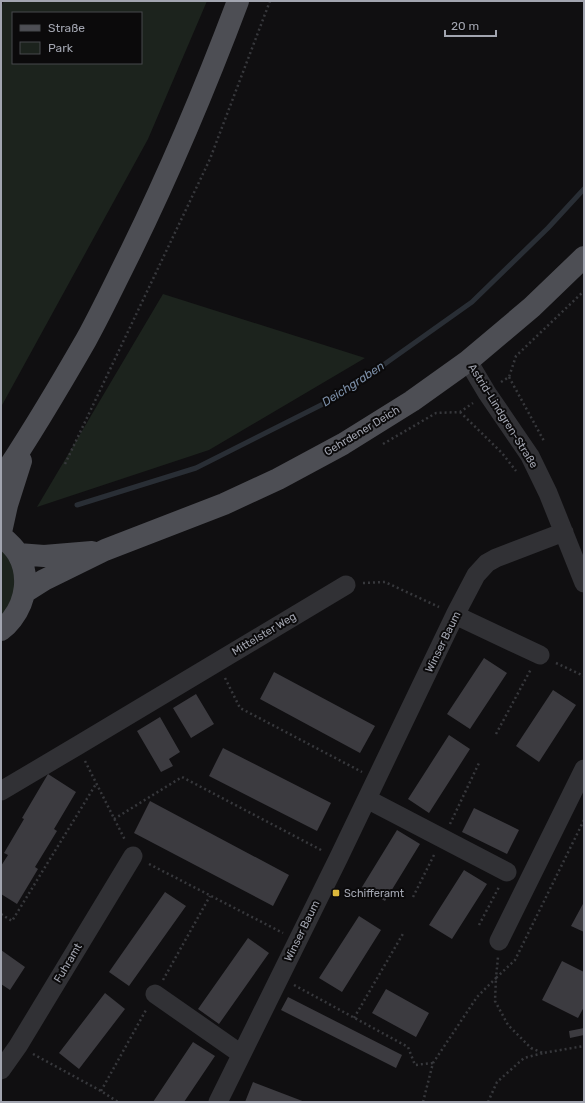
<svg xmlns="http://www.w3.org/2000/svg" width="585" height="1103" viewBox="0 0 585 1103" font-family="Rubik,sans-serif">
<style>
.green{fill:#1c231d;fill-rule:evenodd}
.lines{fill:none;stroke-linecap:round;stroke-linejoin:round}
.stream{stroke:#292e35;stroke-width:5}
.building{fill:#3c3b40}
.path{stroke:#37383c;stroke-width:2.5;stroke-dasharray:2 3;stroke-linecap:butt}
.minor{stroke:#313135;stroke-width:19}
.major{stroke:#4d4e54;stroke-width:22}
.poi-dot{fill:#ddb83b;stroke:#0b0a0b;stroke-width:1.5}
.labels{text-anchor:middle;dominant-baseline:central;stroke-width:4;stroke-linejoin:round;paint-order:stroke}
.street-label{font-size:11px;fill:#a2a5b0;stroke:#0b0a0b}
.poi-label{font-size:11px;fill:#a2a5b0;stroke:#0b0a0b;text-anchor:start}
.water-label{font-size:12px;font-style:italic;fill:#7c8fa8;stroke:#0b0a0b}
</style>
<rect width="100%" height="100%" fill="#100f11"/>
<path class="green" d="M4,1H207L148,139L1,407V7ZM13,13H141V63H13Z
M163,294L365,358L209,450L37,507Z
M1,546L14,562L17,594L1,619Z"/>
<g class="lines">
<path class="stream" d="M77,505L196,468L341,395L472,302L548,228L584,189"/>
</g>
<path class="building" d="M484,658L507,673L470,729L447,714Z
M274,672L375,726L360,753L260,699Z
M553,690L576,705L539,762L516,746Z
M196,694L214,724L191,738L173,708Z
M160,717L180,752L169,759L173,766L161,772L137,731Z
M449,735L470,749L429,813L408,799Z
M223,748L331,803L317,831L209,776Z
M48,774L76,792L54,829L57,831L35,867L38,869L17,904L1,894V866L8,855L4,853L24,819L22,818Z
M150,801L289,875L273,906L134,833Z
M474,808L519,830L507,854L462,832Z
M397,830L420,844L385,901L362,887Z
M464,870L487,884L452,939L429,925Z
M165,892L186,906L129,986L109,972Z
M584,902V932L571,926Z
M359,916L381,930L342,992L319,978Z
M248,938L269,953L219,1024L198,1009Z
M1,950L25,967L10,990L1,984Z
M562,961L584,972V1007L578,1018L542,1000Z
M386,989L429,1013L416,1037L372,1013Z
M105,993L125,1009L79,1069L59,1053Z
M288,997L402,1055L396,1068L281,1010Z
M584,1028V1035L570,1038L569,1031Z
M193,1042L215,1056L184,1102H153Z
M253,1082L305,1102H245Z"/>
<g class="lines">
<path class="path" d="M509,377L544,441
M501,382L509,377L516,356L584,291
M460,412L502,453L516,471
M383,444L436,413L460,412L473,403
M65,464L210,159L270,1
M363,583L385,582L439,607
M556,663L584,676
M225,678L240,708L362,772
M496,734L531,669
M85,761L125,840
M114,819L182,777L323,851
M584,820L515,960L496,978L495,1001L508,1025L531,1048L543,1053L584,1046
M450,824L479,763
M149,864L283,933
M413,897L435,853
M1,914L12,921L96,784
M479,925L499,887
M163,980L210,896
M294,985L408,1047L415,1065L433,1063
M354,1018L404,932
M33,1054L101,1091L118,1102
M101,1091L146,1010
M423,1102L433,1063L477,997L496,978L498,957
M488,1102L497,1082L524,1058L543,1053"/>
<path class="minor" d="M468,361L487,393L530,456L548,493L584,583
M455,615L540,655
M1,791L77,746L346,585
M367,799L507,872
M499,941L584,769
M155,994L241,1054
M1,1070L18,1046L133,856
M218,1102L338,859L455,615L476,575L487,563L496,558L564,532"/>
<path class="major" d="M1,479C31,434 59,387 86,340C102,311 116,281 131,251C171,169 206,86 238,1
M1,532L7,505L21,461
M1,536C7,541 14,547 18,554C30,575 26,601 12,619C9,623 5,627 1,630
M18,554L44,556L92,552
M25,592L44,580L105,550L224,504L278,479L343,444L412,401L468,361L532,307L584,257"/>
</g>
<rect class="poi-dot" x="332" y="889" width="8" height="8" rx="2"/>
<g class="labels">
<g class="street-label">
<text transform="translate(503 416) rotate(58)">Astrid-Lindgren-Straße</text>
<text transform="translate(362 431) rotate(-31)">Gehrdener Deich</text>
<text transform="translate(264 634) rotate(-31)">Mittelster Weg</text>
<text transform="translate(443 642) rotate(-64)">Winser Baum</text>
<text transform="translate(302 931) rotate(-64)">Winser Baum</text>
<text transform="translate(68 963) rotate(-59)">Fuhramt</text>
</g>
<g class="poi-label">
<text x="344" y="893">Schifferamt</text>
</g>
<g class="water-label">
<text transform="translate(353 384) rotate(-33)">Deichgraben</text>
</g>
</g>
<rect width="585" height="1103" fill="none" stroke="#a2a5b0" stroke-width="4"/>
<rect x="12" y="12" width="130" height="52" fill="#0b0a0b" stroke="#47484d"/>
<rect x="20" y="25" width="20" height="6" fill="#4d4e54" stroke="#47484d"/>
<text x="48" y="32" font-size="12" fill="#a2a5b0">Straße</text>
<rect x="20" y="42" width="20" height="12" fill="#1c231d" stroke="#47484d"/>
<text x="48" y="52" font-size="12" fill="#a2a5b0">Park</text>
<path d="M445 30v6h51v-6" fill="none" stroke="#a2a5b0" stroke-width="2"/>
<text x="451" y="30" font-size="12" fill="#a2a5b0" stroke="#0b0a0b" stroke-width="3" paint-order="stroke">20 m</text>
</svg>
